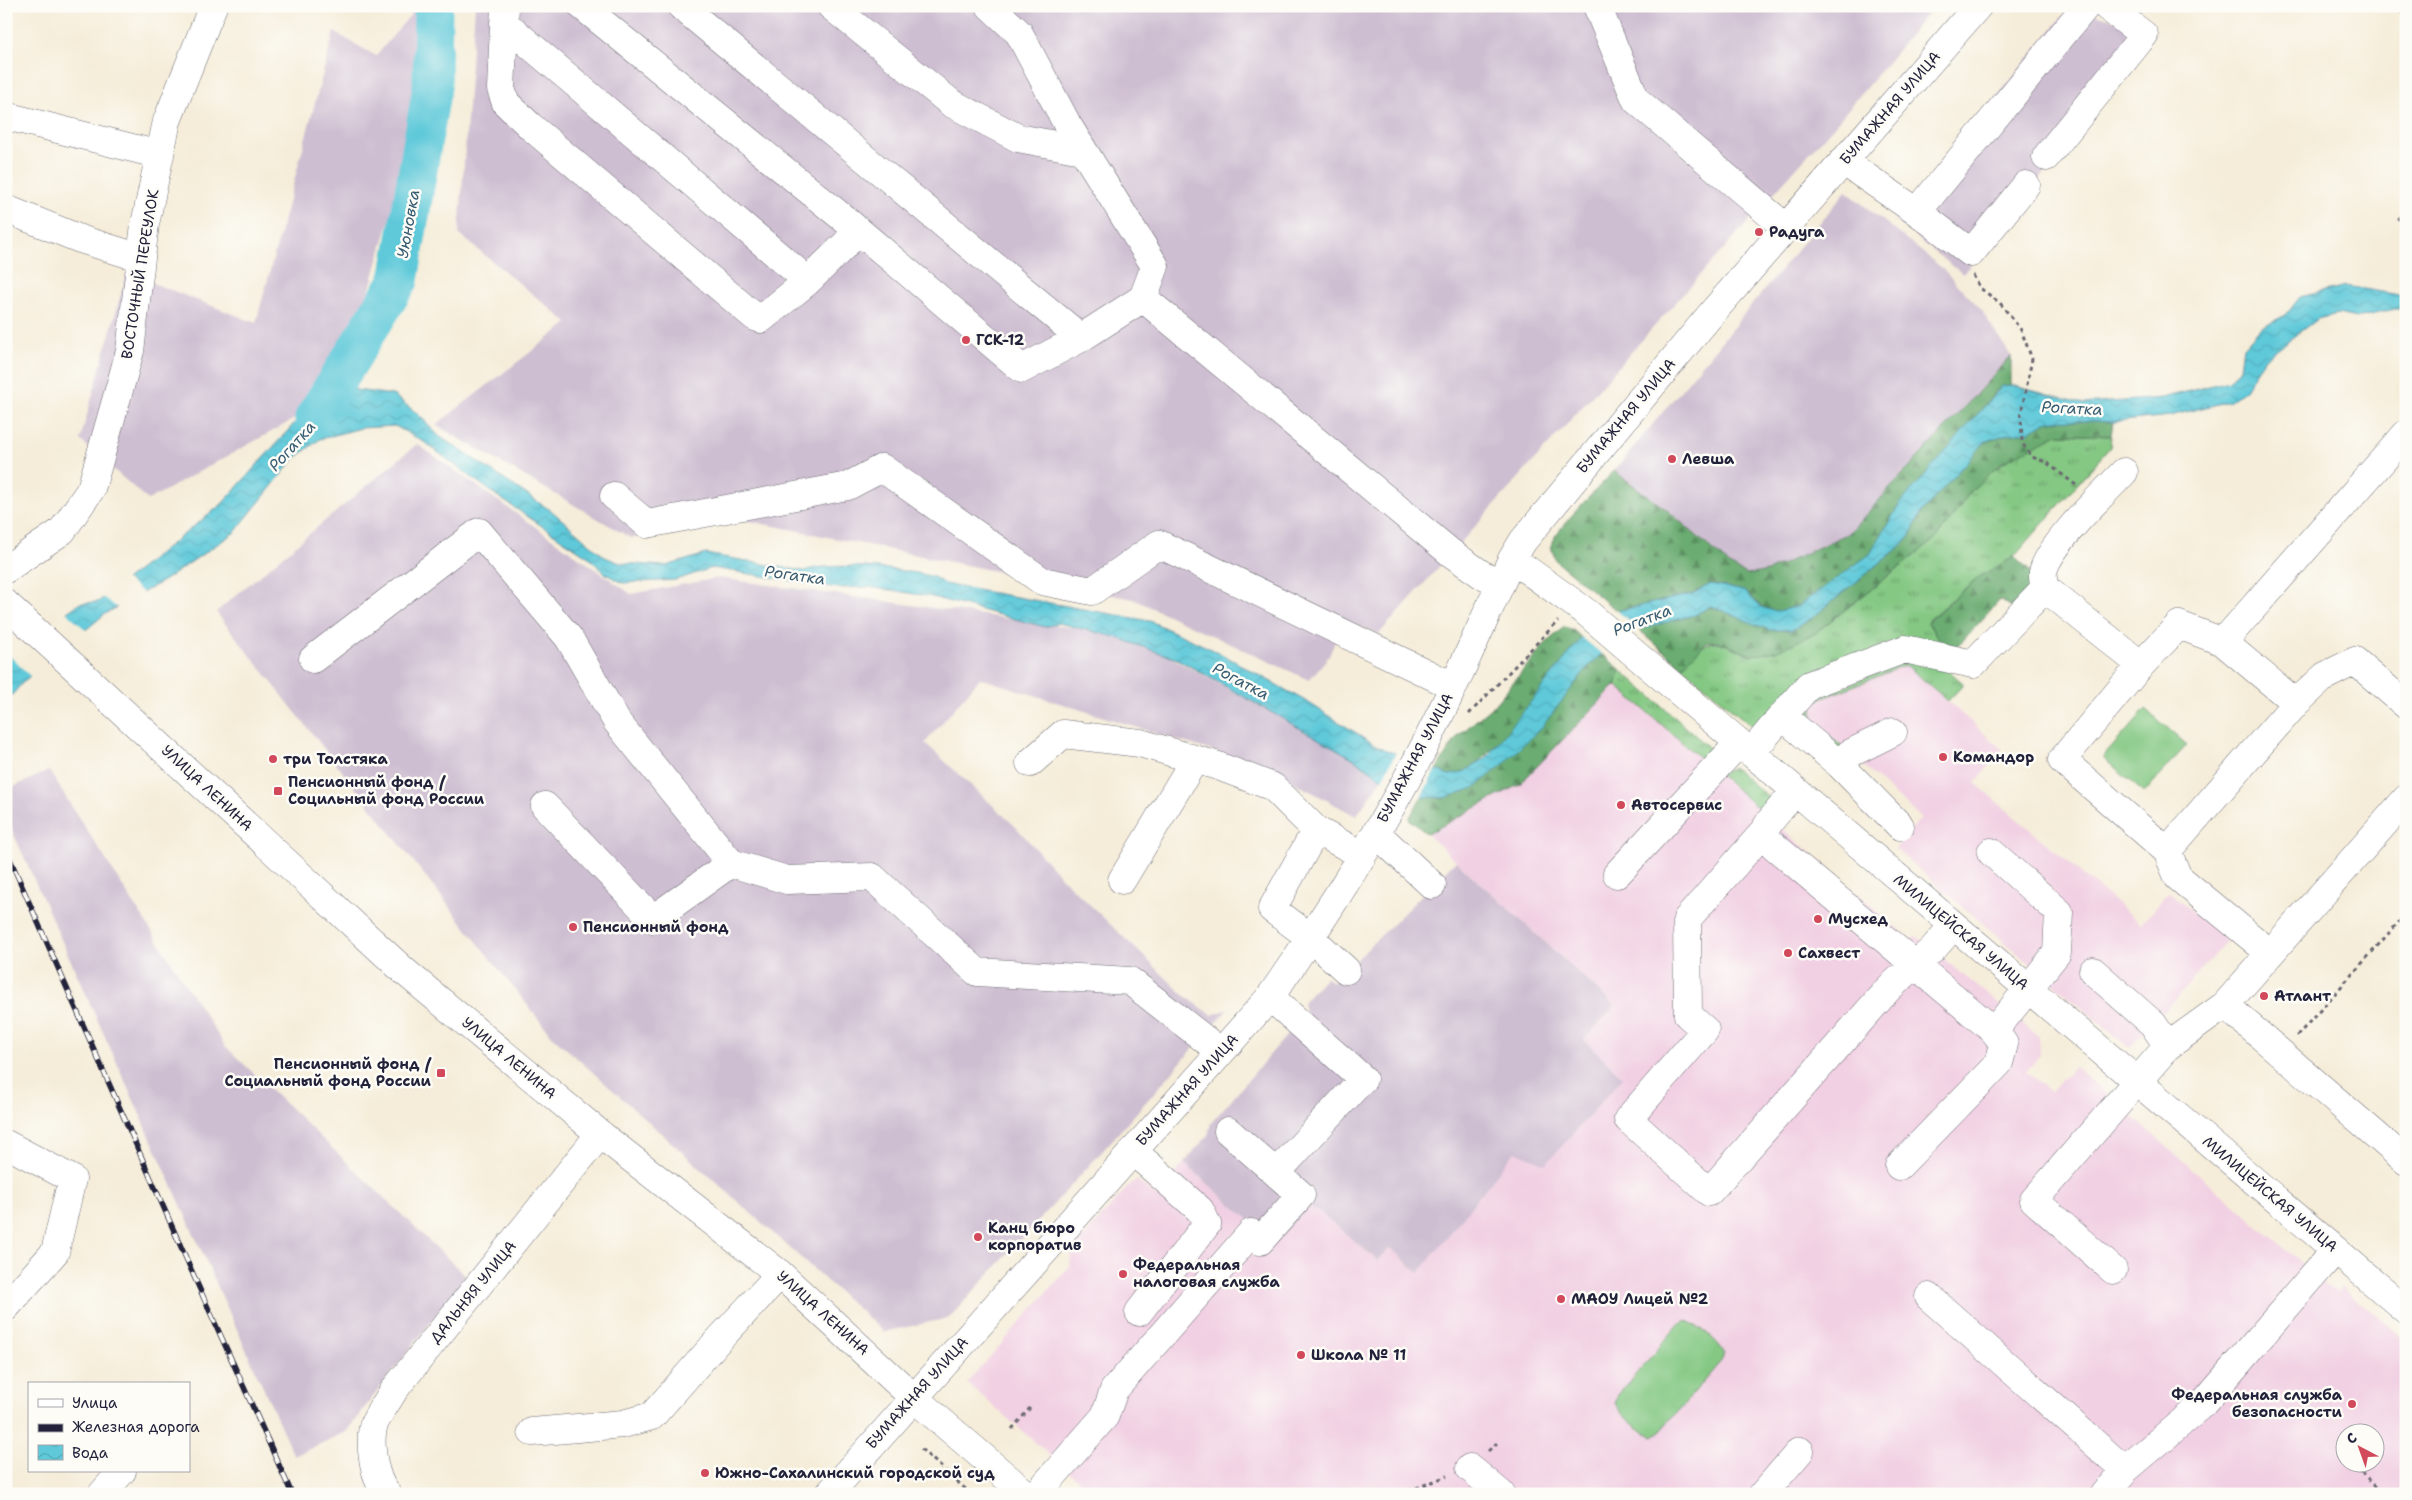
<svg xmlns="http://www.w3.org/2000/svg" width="2412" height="1500" viewBox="0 0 2412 1500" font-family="'Shantell Sans',sans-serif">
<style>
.built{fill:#f1d0e3;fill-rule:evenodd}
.industrial{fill:#cebed1}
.grass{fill:url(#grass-tufts);stroke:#53755f}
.forest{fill:url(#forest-firs);stroke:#466756}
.pitch{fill:#84c883;stroke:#53755f}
.water{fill:url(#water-waves);stroke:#40768a}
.pier{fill:#f5edd9}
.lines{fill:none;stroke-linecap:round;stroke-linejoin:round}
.river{stroke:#5fc9d9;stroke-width:39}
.minor-casing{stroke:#6c6972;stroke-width:29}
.major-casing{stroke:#6c6972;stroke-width:29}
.path{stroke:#6c6972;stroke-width:3;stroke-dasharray:4 4;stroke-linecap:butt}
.minor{stroke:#fff;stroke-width:28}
.major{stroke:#fff;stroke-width:28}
.rail-casing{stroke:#22223b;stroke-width:5.5}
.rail{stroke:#fdfcf7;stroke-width:4;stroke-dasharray:11;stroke-linecap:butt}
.poi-dot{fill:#d1495b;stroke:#fdfcf7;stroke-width:2}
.labels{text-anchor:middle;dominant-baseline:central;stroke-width:5;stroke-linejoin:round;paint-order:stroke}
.street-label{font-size:15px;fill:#22223b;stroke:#fdfcf7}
.poi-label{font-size:15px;font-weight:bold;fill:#22223b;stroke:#fdfcf7;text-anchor:start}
.water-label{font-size:16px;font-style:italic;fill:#375c72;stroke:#fdfcf7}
</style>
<defs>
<pattern id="grass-tufts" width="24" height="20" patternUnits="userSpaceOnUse" patternTransform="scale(1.25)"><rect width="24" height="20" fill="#84c883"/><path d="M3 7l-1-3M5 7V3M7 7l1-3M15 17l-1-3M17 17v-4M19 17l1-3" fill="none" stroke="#6ca26c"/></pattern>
<pattern id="forest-firs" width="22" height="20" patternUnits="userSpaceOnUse" patternTransform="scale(1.25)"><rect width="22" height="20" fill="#6bac71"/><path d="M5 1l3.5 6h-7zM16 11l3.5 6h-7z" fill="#588c5e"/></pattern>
<pattern id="water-waves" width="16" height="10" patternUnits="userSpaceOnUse" patternTransform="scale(1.25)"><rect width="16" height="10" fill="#5fc9d9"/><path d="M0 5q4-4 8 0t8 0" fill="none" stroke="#52acbb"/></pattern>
</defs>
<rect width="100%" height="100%" fill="#fdfcf7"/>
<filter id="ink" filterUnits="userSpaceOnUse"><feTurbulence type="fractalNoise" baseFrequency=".02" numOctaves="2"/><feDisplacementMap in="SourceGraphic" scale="10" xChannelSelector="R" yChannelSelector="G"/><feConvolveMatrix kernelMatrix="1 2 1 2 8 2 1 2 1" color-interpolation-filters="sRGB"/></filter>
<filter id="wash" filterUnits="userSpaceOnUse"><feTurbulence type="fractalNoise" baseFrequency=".0096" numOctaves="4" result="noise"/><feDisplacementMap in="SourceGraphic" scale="20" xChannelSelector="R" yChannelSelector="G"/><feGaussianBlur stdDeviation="1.12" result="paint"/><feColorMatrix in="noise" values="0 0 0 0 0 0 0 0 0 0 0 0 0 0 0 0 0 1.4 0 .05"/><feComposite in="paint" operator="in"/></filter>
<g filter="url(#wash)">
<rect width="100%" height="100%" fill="#f5edd9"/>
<path class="built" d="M1906,665L2003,750L1975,783L2141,924L2169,892L2226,941L2181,993L2129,1048L1895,849L1921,818L1814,722L1810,703Z
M1616,685L1910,939L1916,936L2039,1037L2040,1055L2026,1072L2051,1092L2074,1066L2322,1281L2337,1293L2341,1287L2406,1340V1494H1094L967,1383L1070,1266L1071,1252L1131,1183L1137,1180L1156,1196L1184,1163L1275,1242L1308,1206L1320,1212L1378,1261L1390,1248L1419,1273L1515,1151L1618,1073L1584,1040L1615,1006L1427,834L1520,784ZM2344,1432H2374V1462H2344Z"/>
<path class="industrial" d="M418,6L427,89L361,319L309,411L148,500L80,440L127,273L256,323L334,32L376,56Z
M475,6H1934L1840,119L1379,634L1344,620L1329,656L1309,680L1133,599L734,518L631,538L436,425L568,323L459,234Z
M2071,6L2156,33L1963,274L1895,221Z
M1846,191L1942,268L1979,307L2011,356L1849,533L1768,571L1747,575L1731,566L1667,510L1614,471Z
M417,444L631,594L719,578L1132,636L1385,775L1356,816L1269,769L980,678L925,743L1015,826L1062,878L1185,996L1212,1015L1228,1009L1099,1155L949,1318L884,1332L551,1035L216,612Z
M49,771L225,1046L466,1276L346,1432L294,1456L6,817V790Z
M1456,861L1615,1006L1584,1040L1623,1077L1546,1164L1515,1151L1419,1273L1390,1248L1378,1261L1320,1212L1308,1206L1276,1243L1184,1163L1208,1135L1211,1123L1305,1014L1303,1002L1310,994L1326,977L1333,983Z"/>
<path class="grass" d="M2058,434L2111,436L2110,447L2014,557L1977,578L1927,621L1942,644L1926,640L1759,726L1750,725L1682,667C1713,634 1711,638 1751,655L1814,634L1934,540C1948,524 1957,506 1971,491C1995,464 2025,448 2058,434Z
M1910,659L1949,671L1964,684L1948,701L1906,665L1811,703L1814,722L1843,748L1837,752L1809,723L1805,706L1811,700Z
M1621,670L1713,751L1708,765L1616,685Z
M1734,768L1771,800L1766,815L1719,774Z"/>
<path class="forest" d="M2011,356V385L1997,390L1959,438L1899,505L1870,554L1796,608L1778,611L1765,609L1744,591L1711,584L1692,594L1617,611L1556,561C1554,555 1550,548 1552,542C1557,528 1602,484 1614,471L1667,510L1731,566L1747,575L1768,571L1849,533Z
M2056,420L2113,422L2111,436L2058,434L2001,463L1970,492L1947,525L1934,540L1814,634L1776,651L1763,654L1751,655L1717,641L1707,642L1682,667L1638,629L1695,615L1711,606L1769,630H1792L1811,619L1907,541L1922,512L1982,444L2004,435L2029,432L2046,422Z
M2014,557L2032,573L2030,595L2016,610L2000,600L1957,647L1942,644L1927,622L1977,578Z
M1564,627L1572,629L1582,638C1560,666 1490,764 1461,773C1451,777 1445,774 1436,769L1458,736L1494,705L1546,643Z
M1601,653L1621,670L1616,685L1520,784L1427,834L1409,819L1421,797L1445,798L1587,668Z"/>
<path class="pitch" d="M2146,709L2187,745L2144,793L2103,757Z
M1686,1320C1698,1325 1719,1341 1724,1353L1722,1360L1661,1431L1654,1436C1640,1432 1621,1416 1615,1403L1617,1396L1679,1324Z"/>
<path class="water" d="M2346,286L2401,295L2406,294V309H2395L2357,318L2338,314L2317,319L2265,358L2245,390L2230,401L2170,416L2113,422L2056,420L2046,422L2029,432L2004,435L1985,442L1922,512L1907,541L1811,619L1792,630H1769L1711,606L1695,615L1624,633L1587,668L1542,727L1500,767L1474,788L1445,798L1421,797L1385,781L1354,759L1177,659L1115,637L1059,623L1045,627L928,596L869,587L838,588L712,568L676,580L623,583L606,574L587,556L497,496L424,442L395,426L361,428L320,439L294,459L235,532L165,580L105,614L24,681L6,702V656L9,653L80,603L98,602L222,504L317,398L349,389L393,395L418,414L439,436L553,512L605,557L620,563L666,566L706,554L804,571C829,561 904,569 930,576C935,577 940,581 944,584L1150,621L1218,652L1309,703L1377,746L1449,775L1462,773L1486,758L1587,631L1617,611L1692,594L1711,584L1744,591L1761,607L1771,610L1778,611L1798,606L1870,554L1899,505L2002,386L2011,385L2084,404L2162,398L2229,381L2240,368L2243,347L2261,327L2286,315L2300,297Z"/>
<path class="pier" d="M124,578L145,594L119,609L101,596Z
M1615,609L1641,631L1625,635L1603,655L1580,636L1586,629Z
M65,611L88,632L32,678L6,652Z
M1397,751L1437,767L1420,799L1381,781Z"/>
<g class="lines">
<path class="river" d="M314,418L399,280L432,87L433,6"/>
</g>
</g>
<g filter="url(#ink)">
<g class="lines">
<defs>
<path id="minor" d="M505,6L501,89L506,103L530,126L755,317L761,319L808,281L859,231
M582,6L859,231L1022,369L1081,338L1143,298L1155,266L1067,124L1019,33L990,6
M681,6L1081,338
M831,6L951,103L1018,138L1082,150
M1597,6L1636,100L1785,227
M504,23L808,281
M6,116L160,155
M2046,157L2144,35L2106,6
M1843,161L1923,216L1971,253L2026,185
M6,209L80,239L141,258
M1917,212L2086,6
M1143,298L1451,553L1481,574L1501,583
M614,496L647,524L848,486L882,468L1042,581L1092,591L1159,544L1453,686
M1512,559L1586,612L1635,654L2406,1310
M6,569L62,531L91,489L130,351L145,224L167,121L213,6
M2045,588L2141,665
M2223,642L2406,434
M313,659L479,532L569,638L617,722L731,863L787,880L872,877L977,972L1130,981L1221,1052
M2296,703L2325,676L2355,661L2406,705
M1782,716L1809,685L1905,649L1973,664L2045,588C2044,583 2042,577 2043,572C2048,546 2104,493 2124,472
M1751,753L1782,716L1840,765L1900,826
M1030,763L1063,734L1140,743L1218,766L1273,787L1316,830
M1840,765L1849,754L1893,732
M1795,791L1771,820L1761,835L1687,919L1688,1015L1705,1030L1628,1119L1709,1192L1889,988L1932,950L1953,926
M545,806L653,919L731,863
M1376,833L1432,885
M1761,835L1994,1031L2004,1044L1999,1063L1899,1166
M2167,851L2296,703L2223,642L2179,625L2141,665L2062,760L2167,851L2178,877L2270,953
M1991,852L2059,912L2057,953L1994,1031
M1617,874L1739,743
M1122,880L1195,759
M1346,970L1311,938L1272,909L1316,830L1362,855
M2093,971L2153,1024L2168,1046
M2225,1005L2406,1161
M1228,1131L1276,1173L1363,1079L1270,997
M6,1144L72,1179L55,1252L6,1307
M1133,1151L1200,1210L1207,1224L1139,1312
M2113,1270L2034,1200L2168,1046L2225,1005L2406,799
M1929,1297L2125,1470
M532,1432L623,1424L652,1416L716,1343L780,1274
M1470,1468L1501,1494
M102,1494L122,1471
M387,1494C374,1479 369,1446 373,1427C377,1415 388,1401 394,1390L600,1134
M829,1494L1270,997C1326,916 1380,832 1425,745C1456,684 1483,621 1512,559L1523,541L1712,313L1978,6
M1037,1494L1105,1416L1114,1390L1251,1233L1260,1241L1301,1195L1276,1173
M1763,1494L1800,1451
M2104,1494L2125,1470L2201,1406L2335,1250"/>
<path id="major" d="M6,604L404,971L600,1134L780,1274L914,1398L1026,1494"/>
</defs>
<use href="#minor" class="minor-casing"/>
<use href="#major" class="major-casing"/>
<path class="path" d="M2394,6L2406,16
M2398,220L2406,211
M1973,275L1980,288L2000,303L2021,330L2032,359L2021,414L2022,443L2032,457L2046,462L2077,486
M1469,714L1558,621
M2297,1036L2406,914
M1012,1429L1030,1408
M921,1449L971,1494
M1488,1451L1497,1443
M2341,1454L2344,1458
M2350,1462L2386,1494
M1226,1494L1227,1492
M1401,1494L1447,1476"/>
<use href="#minor" class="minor"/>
<use href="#major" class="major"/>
<defs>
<path id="rail" d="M6,850L197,1283L292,1494"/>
</defs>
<use href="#rail" class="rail-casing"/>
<use href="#rail" class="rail"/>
</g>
</g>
<g class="poi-dot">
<circle cx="1759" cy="232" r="5"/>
<circle cx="966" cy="340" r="5"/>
<circle cx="1672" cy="459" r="5"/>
<circle cx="1943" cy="757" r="5"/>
<circle cx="273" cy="759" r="5"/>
<rect x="273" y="786" width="10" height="10" rx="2.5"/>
<circle cx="1621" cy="805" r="5"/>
<circle cx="1818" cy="919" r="5"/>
<circle cx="573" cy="927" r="5"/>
<circle cx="1788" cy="953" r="5"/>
<circle cx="2264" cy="996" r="5"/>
<rect x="436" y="1068" width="10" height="10" rx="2.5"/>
<circle cx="978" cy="1237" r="5"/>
<circle cx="1123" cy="1274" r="5"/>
<circle cx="1561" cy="1299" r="5"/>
<circle cx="1301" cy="1355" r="5"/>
<circle cx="2352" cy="1404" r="5"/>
<circle cx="705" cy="1473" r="5"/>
</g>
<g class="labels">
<g class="street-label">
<text transform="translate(1890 108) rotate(-49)">БУМАЖНАЯ УЛИЦА</text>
<text transform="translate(140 274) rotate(-81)">ВОСТОЧНЫЙ ПЕРЕУЛОК</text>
<text transform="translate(1626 416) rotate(-50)">БУМАЖНАЯ УЛИЦА</text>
<text transform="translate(1415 758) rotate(-62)">БУМАЖНАЯ УЛИЦА</text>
<text transform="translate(207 788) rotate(43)">УЛИЦА ЛЕНИНА</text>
<text transform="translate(1961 932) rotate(40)">МИЛИЦЕЙСКАЯ УЛИЦА</text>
<text transform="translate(509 1058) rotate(40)">УЛИЦА ЛЕНИНА</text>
<text transform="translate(1187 1090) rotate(-48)">БУМАЖНАЯ УЛИЦА</text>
<text transform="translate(2270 1194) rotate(40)">МИЛИЦЕЙСКАЯ УЛИЦА</text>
<text transform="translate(473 1292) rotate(-51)">ДАЛЬНЯЯ УЛИЦА</text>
<text transform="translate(823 1313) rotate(42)">УЛИЦА ЛЕНИНА</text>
<text transform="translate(917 1393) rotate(-48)">БУМАЖНАЯ УЛИЦА</text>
</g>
<g class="poi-label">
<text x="1769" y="232">Радуга</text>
<text x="976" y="340">ГСК-12</text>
<text x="1682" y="459">Левша</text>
<text x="1953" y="757">Командор</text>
<text x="283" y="759">три Толстяка</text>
<text x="288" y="782">Пенсионный фонд /<tspan x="288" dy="17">Социльный фонд России</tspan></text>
<text x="1631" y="805">Автосервис</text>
<text x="1828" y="919">Мусхед</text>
<text x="583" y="927">Пенсионный фонд</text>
<text x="1798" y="953">Сахвест</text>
<text x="2274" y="996">Атлант</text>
<text x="431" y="1064" text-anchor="end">Пенсионный фонд /<tspan x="431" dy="17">Социальный фонд России</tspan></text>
<text x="988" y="1228">Канц бюро<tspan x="988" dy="17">корпоратив</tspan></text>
<text x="1133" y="1265">Федеральная<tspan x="1133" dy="17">налоговая служба</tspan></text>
<text x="1571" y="1299">МАОУ Лицей №2</text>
<text x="1311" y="1355">Школа № 11</text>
<text x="2342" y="1395" text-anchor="end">Федеральная служба<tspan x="2342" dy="17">безопасности</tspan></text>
<text x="715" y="1473">Южно-Сахалинский городской суд</text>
</g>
<g class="water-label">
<text transform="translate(408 224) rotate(-80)">Уюновка</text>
<text transform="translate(2072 408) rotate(3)">Рогатка</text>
<text transform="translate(292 446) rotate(-48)">Рогатка</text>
<text transform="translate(795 575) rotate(8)">Рогатка</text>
<text transform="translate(1642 620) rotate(-21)">Рогатка</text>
<text transform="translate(1241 681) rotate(28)">Рогатка</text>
</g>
</g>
<rect width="2412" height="1500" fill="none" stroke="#fdfcf7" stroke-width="25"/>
<rect x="28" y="1382" width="162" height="90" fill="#fdfcf7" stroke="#a5a5ac"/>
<rect x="38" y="1399" width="25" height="8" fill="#ffffff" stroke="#a5a5ac"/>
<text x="72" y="1408" font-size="15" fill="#22223b">Улица</text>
<rect x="38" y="1424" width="25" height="8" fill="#22223b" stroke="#a5a5ac"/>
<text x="72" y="1432" font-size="15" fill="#22223b">Железная дорога</text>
<rect x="38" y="1445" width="25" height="15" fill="url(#water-waves)" stroke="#a5a5ac"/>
<text x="72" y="1458" font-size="15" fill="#22223b">Вода</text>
<g transform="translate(2360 1448) rotate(319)"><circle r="24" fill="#fdfcf7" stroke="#a5a5ac"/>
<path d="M0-4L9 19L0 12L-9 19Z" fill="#d1495b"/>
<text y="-8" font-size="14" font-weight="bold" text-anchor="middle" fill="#22223b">С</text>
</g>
</svg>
